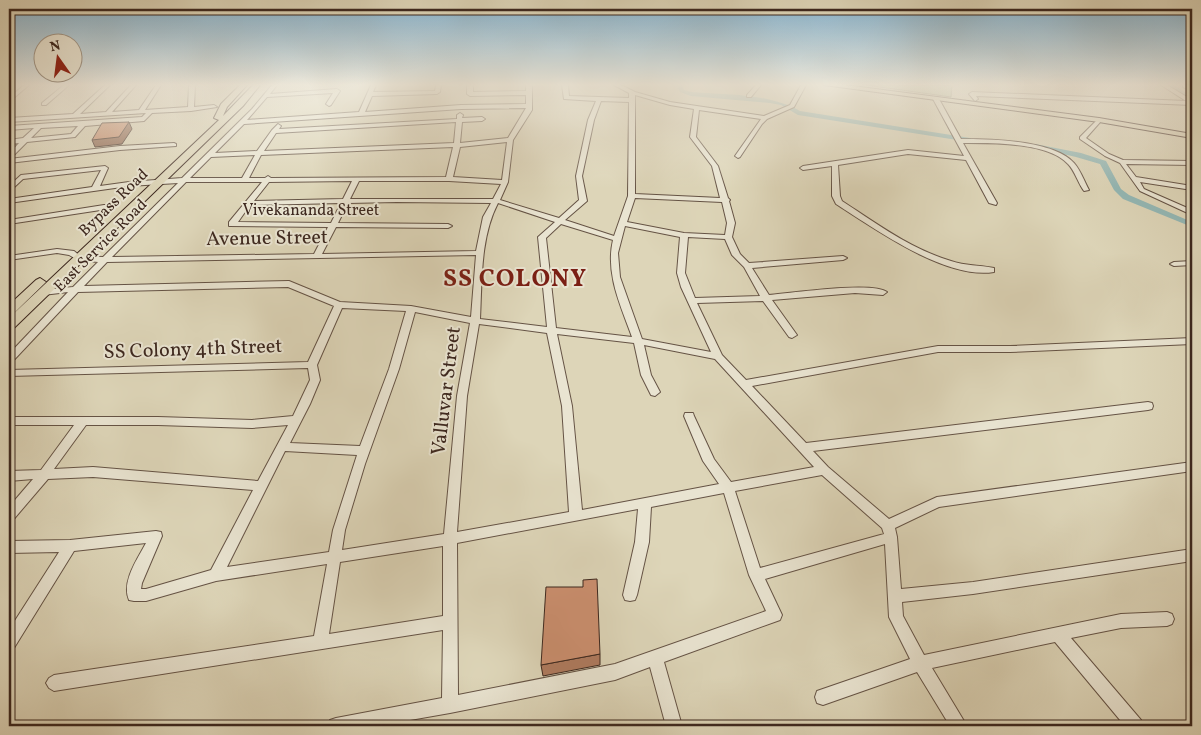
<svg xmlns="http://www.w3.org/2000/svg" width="1201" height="735" viewBox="0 0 1201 735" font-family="Vollkorn,serif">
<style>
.green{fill:#acbe93;stroke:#747359}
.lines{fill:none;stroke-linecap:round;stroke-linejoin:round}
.canal{fill:#94b8b5;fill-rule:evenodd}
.minor-casing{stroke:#655345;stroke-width:2}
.major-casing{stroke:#3d281f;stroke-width:2}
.minor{fill:#e9e4d1;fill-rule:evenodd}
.major{fill:#ddd5b8;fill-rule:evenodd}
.wall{fill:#af7b5f;stroke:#3d281f}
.shaded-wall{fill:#8e644e;stroke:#3d281f}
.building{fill:#cb8f6f;stroke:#3d281f}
.labels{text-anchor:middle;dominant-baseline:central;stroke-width:4;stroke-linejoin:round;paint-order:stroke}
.far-street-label{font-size:16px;fill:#3d281f;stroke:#e9e4d1}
.street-label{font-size:20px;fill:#3d281f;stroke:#e9e4d1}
.district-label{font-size:25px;font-weight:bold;letter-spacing:1px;fill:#7a1f14;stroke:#e9e4d1}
</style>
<rect width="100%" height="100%" fill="#ddd5b8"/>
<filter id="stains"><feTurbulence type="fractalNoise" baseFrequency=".004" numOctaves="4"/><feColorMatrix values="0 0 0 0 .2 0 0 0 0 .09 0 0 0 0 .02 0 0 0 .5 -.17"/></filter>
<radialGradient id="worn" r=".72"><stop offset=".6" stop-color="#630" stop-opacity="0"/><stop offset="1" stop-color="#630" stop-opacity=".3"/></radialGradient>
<path class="green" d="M866,85H952L951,97Z"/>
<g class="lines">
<path class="canal" d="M676,85H682L684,90L692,92C727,95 768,93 800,111L970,138L973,140L970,142L798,115L781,105L770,103L691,96L680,92Z
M1167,85H1174L1192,97V101Z
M1035,144L1081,153L1106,161L1121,189L1129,195L1192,222V227L1123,199L1114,190L1100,164L1076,157L1033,147V145Z"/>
<defs>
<path id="minor" d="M24,85H29L9,102V98Z
M64,85H69L46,105H42V103Z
M105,85H110L80,114L106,112L131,85H136L112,112L139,110L156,85H161L145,110L188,107L189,85H195L194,107L214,105L217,107L191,111L152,113L144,121L85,126L75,137L27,142L11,158L9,159V154L19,143L9,144V140L23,138L34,128L9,130V126L142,117L146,113L9,122V118L73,114ZM78,126L71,134L31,138L41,128Z
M272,85H277L270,94L337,89L340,91L331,105L329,106L326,104L333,93L267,97L247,120L359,112L371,85H376L373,92L435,91L436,85H441L440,92L437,94L372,96L365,112L461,105L526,104V95L470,96L467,94V85H473V92L526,91V85H532V110L513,140L508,182L500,200L559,218L579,200L576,176L588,120L596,101L564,99L562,85H568L569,96L629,98V93L614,85H621L635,92L670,102L764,116L790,105L801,85H806L794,107L767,119L762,124L740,157L738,158L735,156L761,119L699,110L696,137L718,166L728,198L730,200L729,201L735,223L732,237L740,254L749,263L843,256L847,258L843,260L752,268L769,295C790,293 874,281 887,292L883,295L855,293L772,300L797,335L792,338L789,337L763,301L697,303L722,355L746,380L938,346H1010L1192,338V344L1010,352H938L752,386L806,443L1148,402L1152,403L1153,406L1152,409L1148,410L813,451L828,467L889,519L937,497L1192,462V471L939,507L895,528L897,537L901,589L973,582L1192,549V561L973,594L902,602L903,616L924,655L1121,614L1167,612L1172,614L1174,619L1172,624L1167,626L1121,628L1071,638L1141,720L1143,726H1125L1055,642L932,668L967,726H950L917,672L823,705L817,703L815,697L817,691L910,659L889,617L885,544L765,579L782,615L780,620L664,662L682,726H666L650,667L615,680L450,713L376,726H328L330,720L336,718L442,698L443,630L54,691L49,688L46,683L49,678L54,675L314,636L327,564L216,581L146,601H134L129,600C121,582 138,558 146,543L74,551L14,648L9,650V630L59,552L9,553V541L70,540L156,531L161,532L162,536L142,583L141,589H146L211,570L253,490L93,477L48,479L13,520L9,521V507L33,479L9,481V471L41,470L74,425H9V417H158L252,420L293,416L310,380L308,368L9,376V370L308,362L334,306L288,287L78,292L12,362L9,363V354L68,292L43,295L39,292L40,290L73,287L98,262L78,260L69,255L57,253L9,260V256L57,249L74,251L80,256L103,257L178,183L129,186L9,203V199L92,187L101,170L23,179L9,192V186L21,175L105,166L108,168L100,186L129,182L182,178L252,109ZM635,95L670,105L694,109L690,137L712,166L720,198L635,194ZM601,101L629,102L628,196L614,236L565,220L587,201L582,176L594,120ZM526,108L508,138L460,143L462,122L482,121L485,119L482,117L462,118L463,115L460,113L457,115V119L279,129L281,126L278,124L272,130L257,151L215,153L244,124L461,109ZM456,122L454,143L264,151L276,133ZM507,142L502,180L453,177L460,147ZM453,147L446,177L271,178L268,176L265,178H249L261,155ZM255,155L242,178H190L211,157ZM352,181L343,199L254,201L269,182ZM359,181H449L501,184L493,199H350ZM186,182H262L229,222V226L328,227L314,254L112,257ZM635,198L722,202L727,223L725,235L684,233L627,222ZM397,202L491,203L483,217L476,251L322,254L336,227L448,228L452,226L448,224L338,223L348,203ZM341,203L331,223L238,222L250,205ZM498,203L555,222L538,237L547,327L480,319C482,281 480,238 498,203ZM561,224L613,240C605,274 621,306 632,337L556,328L546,238ZM625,226L680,237L677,273L681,287L711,352L642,339L620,277L618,253ZM688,237L725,239L732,255L744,267L760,296L695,298L685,273ZM476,255L471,317L411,306L340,302L289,281L84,286L107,262ZM342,308L406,311L389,369L360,446L290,443L310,404L320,380L317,365ZM415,312L470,323L457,396L444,534L342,550L345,530L365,464L399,369ZM479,324L547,333L562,406L569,512L457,532L467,396ZM557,334L634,343L641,375L651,395L655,396L660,392L651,375L644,345L715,359L814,467L731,482L714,459L694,416L693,413H685L684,416L703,461L719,484L582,510L572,406ZM86,425H158L252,428L288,425L258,481L93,467L54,469ZM285,451L357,455L333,530L329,552L227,567ZM822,475L882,528L884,534L760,568L735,491ZM724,493L749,575L766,611L615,664L458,695L457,543L638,509L635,542L623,595L625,600L630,601L635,600L637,595L649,542L651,507ZM443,546V616L329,634L340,562Z
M756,85H761L751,97H747V95Z
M1161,85H1167L1192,100V105L976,96L978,99L975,101L969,94L972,92L1186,101Z
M1183,85H1192V91L1183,87Z
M936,97L939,99L961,139C990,139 1054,140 1074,163C1081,171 1084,181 1089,190L1084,191C1078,183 1075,171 1068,164C1048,142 991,143 963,143L997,203L996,205L989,203L966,160L908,154L838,165L840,196L842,201C877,224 911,249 951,261C965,266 980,265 994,268V272C946,280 875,229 836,204L832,196V166L803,170L800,168L803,166L908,150L964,156L933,99Z
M1099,118L1102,120L1086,138L1109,154L1123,160L1192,161V165L1126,164L1136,177L1192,186V190L1140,182L1144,189L1192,210V215L1140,191L1120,163L1105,156L1080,139V137Z
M174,143L176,144V146L120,150L9,163V159L120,146Z
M104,205H107V209L9,224V220Z
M1192,261V265L1174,266L1170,264L1174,262Z"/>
<path id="major" d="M240,85H247L227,107L223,116L253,85H260L243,106L14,328L9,329V318L219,120L214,118L221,104Z
M824,85H845L1099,118L1192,134V138L1099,122Z
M40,278L46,282L44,284L13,314L9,315V305L36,280Z"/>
</defs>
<use href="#minor" class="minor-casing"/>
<use href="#major" class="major-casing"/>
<use href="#minor" class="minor"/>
<use href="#major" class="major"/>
</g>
<path class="wall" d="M600,654V665L543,676L541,665Z"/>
<path class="shaded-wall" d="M129,122L132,129L122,144L95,147L92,140Z"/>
<path class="building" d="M129,122L119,137L92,140L102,123Z
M597,579L600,654L541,665L546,587H583V580Z"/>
<linearGradient id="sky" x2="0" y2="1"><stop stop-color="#86b6d4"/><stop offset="0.45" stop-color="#f0ecdf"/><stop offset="1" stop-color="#f0ecdf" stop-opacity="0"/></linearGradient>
<rect width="1201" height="188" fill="url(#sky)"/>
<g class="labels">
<g class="far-street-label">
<text transform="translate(114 203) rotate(-44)">Bypass Road</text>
<text x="311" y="211">Vivekananda Street</text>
<text transform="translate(101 246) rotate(-45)">East Service Road</text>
</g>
<g class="street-label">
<text transform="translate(267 239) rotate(-1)">Avenue Street</text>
<text transform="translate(193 350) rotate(-2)">SS Colony 4th Street</text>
<text transform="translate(447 391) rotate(-83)">Valluvar Street</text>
</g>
<g class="district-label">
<text x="515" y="279">SS COLONY</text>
</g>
</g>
<rect width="1201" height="735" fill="none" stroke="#ddd5b8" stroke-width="30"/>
<rect x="10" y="10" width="1181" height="715" fill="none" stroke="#3d281f" stroke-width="2.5"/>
<rect x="15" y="15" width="1171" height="705" fill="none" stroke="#3d281f"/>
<g transform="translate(58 58) rotate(346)"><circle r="24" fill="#e9e4d1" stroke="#a4998a"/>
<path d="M0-4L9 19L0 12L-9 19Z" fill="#8f2418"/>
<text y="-8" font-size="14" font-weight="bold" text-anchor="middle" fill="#3d281f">N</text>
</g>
<rect width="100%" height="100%" filter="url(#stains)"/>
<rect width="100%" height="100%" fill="url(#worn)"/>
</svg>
